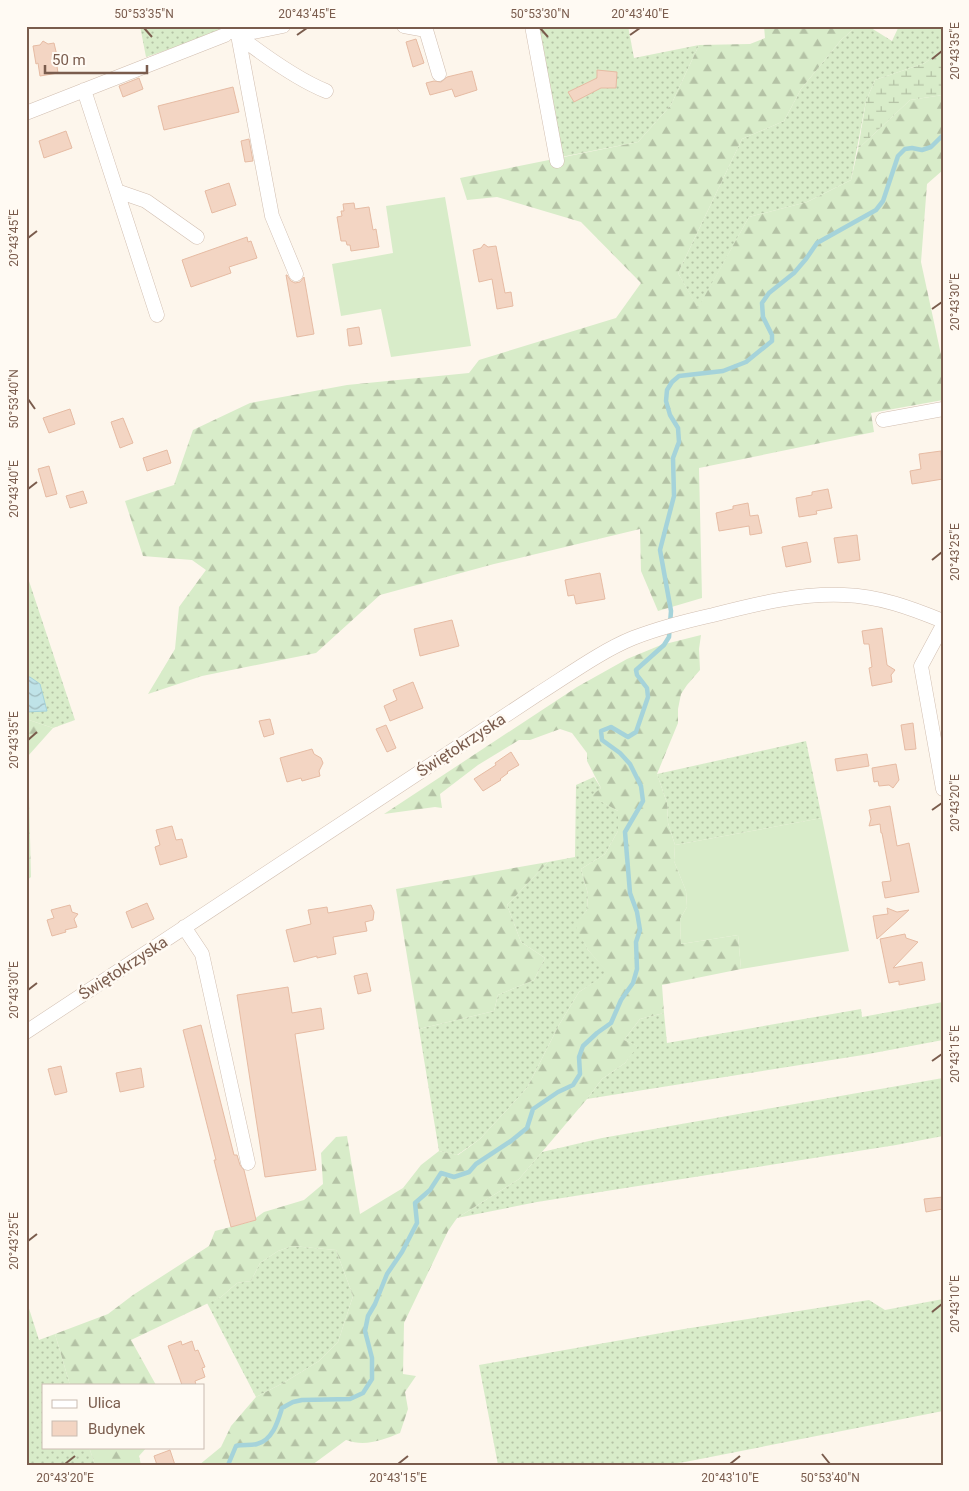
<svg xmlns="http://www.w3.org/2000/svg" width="969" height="1491" viewBox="0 0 969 1491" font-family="Roboto,sans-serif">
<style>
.grass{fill:url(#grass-dots)}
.forest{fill:url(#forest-firs)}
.wetland{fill:url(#wetland-marsh)}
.garden{fill:#d8ecc9}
.water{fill:url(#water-waves);stroke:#a5d3da}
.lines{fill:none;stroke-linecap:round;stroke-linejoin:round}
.stream{stroke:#a5d3da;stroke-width:4.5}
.building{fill:#f3d5c3;stroke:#e6bba3}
.minor-casing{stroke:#d1beb0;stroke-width:15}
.minor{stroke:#fff;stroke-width:14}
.ticks{fill:none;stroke:#7a5c4d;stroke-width:2}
.labels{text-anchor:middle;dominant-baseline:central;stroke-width:5;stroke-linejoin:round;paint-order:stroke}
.street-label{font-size:16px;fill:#7a5c4d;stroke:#fffaf3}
.neatline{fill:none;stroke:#7a5c4d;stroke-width:2}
.ticks-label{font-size:12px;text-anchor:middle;fill:#7a5c4d}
</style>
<defs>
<pattern id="grass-dots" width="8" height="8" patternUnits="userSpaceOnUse" patternTransform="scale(1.25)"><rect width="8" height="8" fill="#d8ecc9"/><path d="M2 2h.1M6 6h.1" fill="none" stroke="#b4c2a5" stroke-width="1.8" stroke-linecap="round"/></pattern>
<pattern id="forest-firs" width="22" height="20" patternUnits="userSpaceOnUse" patternTransform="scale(1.25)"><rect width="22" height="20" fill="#d8ecc9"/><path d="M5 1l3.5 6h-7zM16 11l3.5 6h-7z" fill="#b4c2a5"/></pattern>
<pattern id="wetland-marsh" width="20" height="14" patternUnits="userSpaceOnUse" patternTransform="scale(1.25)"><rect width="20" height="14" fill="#d8ecc9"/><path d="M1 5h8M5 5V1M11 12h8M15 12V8" fill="none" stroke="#b4c2a5"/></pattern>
<pattern id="water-waves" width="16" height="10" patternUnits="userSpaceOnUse" patternTransform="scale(1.25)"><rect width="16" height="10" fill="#bfe3e8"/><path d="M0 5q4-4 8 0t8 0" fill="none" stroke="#a0bbbe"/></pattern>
</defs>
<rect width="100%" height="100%" fill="#fdf6ec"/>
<path class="grass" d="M140,26H221V27L217,33L146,57Z
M532,26H628L634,58L699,45L671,105L638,142L551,159Z
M857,26H868L892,41L899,26H943V49L925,63L875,80L866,101L851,180L807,202L749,217L698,309L678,273L742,139L784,121L801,89L841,40Z
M26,572L75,720L53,728L26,719Z
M806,741L822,818L675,845L668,823L667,803L657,774Z
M594,777L601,788L592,796L618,811V831L605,854L581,869L588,894L587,910L576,925L588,950L609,973L579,992L559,1025L527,1088L480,1139L457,1155L439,1151L419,1029L494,1011L498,995L534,980L545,958L521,942L507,905L548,862L575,857L576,785Z
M943,1002V1040L863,1055L587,1099L602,1079L625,1063L637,1046L624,1040L640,1019L664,1013L667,1043L861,1009L862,1017Z
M943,1078V1136L896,1145L537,1202L457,1218L519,1179L542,1152L602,1138Z
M292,1246L336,1250L353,1296L338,1342L319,1361L285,1382L256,1397L207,1303L221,1297L237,1283L251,1281L260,1263L278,1251Z
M26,1299L39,1340L55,1334L70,1385H44V1447H89L95,1465H26Z
M943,1299V1411L685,1462L662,1465H498L479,1365L684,1329L869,1300L885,1310Z"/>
<path class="forest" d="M764,26H857L841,40L801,89L784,121L742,139L678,273L698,308L749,217L807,202L851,180L858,149L910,100L943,95V170L927,184L921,262L943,364V400L871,413L874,432L699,468L702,598L658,611L641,571L640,529L494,564L380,595L316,653L202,676L148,694L175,649L179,607L206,570L192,560L143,556L125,501L174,485L193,430L250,403L347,385L469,373L479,360L616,318L641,283L581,222L497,197L467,200L460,178L638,142L671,105L699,45L750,44L765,38Z
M701,635L699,649L700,670L687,685L681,694L678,709V723L657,774L667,803L668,823L675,845L674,861L686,891L687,907L680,919L681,944L738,935L741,969L662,985L664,1013L640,1019L624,1040L638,1046L625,1063L602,1079L587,1099L519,1179L457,1218L448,1231L404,1323L403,1374L416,1376L405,1392L408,1409L400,1433C383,1440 365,1447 346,1440L312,1465H199L221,1447L231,1426L256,1397L285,1382L319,1361L338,1342L353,1296L336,1250L292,1246L278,1251L260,1263L251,1281L237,1283L221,1297L131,1340L156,1385H70L55,1334L108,1314L133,1295L209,1246L215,1231L250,1222L264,1212L304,1200L323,1184L321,1153L336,1137L347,1136L360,1214L403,1188L421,1165L439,1151L458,1155L480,1139L527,1088L559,1025L579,992L608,973L588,950L575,925L587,910L588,894L581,869L605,854L618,831V811L591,796L601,788L587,761V753L572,733L560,729L530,740H519L478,765L440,794L442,808L435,807L384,814L577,687L627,659L661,645Z
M26,719L53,728L28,756L31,877L26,881Z
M548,862L507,905L521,942L545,958L534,980L498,995L494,1011L419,1029L396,889Z
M89,1447H147L139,1456L141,1465H95Z"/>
<path class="wetland" d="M943,49V95L910,100L858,149L866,101L875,80L925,63Z"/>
<path class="garden" d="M445,197L471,346L391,357L381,309L341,316L332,264L393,253L386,206Z
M822,818L849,951L741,969L738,935L681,944L680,919L687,907L686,891L674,861L675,845Z"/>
<path class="water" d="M26,677H30L40,684L47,711L26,712Z"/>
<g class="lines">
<path class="stream" d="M228,1465L236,1446C243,1444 250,1446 257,1444C273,1440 278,1421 282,1408L293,1402L302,1400L350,1399L363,1393L372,1379V1358L365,1331L368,1316L375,1304L387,1274L402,1252L417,1223L415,1203L430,1190L441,1173L454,1177L469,1172L476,1164L511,1141L527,1128L533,1109L558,1092L573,1085L580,1074L579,1057L583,1046L597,1033L611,1023L621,1000L633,983L637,969L636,942L640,930L637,912L630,893L625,832L643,801L641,786L630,764L620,753L602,740L601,731L611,727L628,737L636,732L648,697L647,688L637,675L636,670L664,645L669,637L671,611L660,550L674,496L673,458L679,442L678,428L670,415L666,401L667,390L672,382L679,376L723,371L746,362L772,341V335L763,317L762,303L769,293L794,273L806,259L817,243L876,210L883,201L898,156L905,149L912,148L922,150L931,147L943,135"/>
</g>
<path class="building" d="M416,39L424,63L413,67L406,42Z
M43,41L48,44L54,43L58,60H56L58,73L40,76L38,63L36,64L33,46L40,45Z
M597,70L617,72L616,88H601L574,102L568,92L597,78Z
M472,71L477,90L455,97L452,89L430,95L426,83L434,81L441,82L447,77Z
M139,78L143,89L123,97L119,86Z
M233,87L239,112L164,130L158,106Z
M66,131L72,148L44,158L39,141Z
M249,139L253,161L245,162L241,141Z
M229,183L236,205L212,213L205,191Z
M354,203L355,209L369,207L373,230L376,229L379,247L351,251L350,245H347L346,241H341L337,217L342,216L341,211H344L343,204Z
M247,237L248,242L251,241L257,258L229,267L231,273L191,287L182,260Z
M484,244L488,247L496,246L505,293L511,292L513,306L497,309L492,279L479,282L473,250L481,248Z
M286,275H287L291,281L295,283L300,282L304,277L314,334L297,337Z
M359,327L362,344L349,346L347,329Z
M70,409L75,424L49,433L43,418Z
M123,418L133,443L120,448L111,422Z
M167,450L171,463L147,471L143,458Z
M941,451L943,479L912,484L910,471L921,469L919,454Z
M49,466L57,494L46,497L38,469Z
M828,489L832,508L816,511L817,514L799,517L796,498L812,495V492Z
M83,491L87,503L70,508L66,496Z
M748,503L750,516L758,515L762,533L750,535L749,526L719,531L716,513L733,509V506Z
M857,535L860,560L838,563L834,538Z
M807,542L811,562L786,567L782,547Z
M600,573L605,599L576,604L574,595L568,596L565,580Z
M452,620L459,646L420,656L414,629Z
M882,628L887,665L895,670L891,675L892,682L872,686L869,668L872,667L869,644H864L862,631Z
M413,682L423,708L390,721L384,706L397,700L393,690Z
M270,719L274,734L264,737L259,721Z
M913,723L916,749L905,750L901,725Z
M386,725L396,748L387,752L376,729Z
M312,749L314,754L321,758L323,763L319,771L320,776L302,781L301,778L287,782L280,758Z
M511,752L519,765L507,772L508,773L500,779L501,780L483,791L474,779L496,765L495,763Z
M867,754L869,766L837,771L835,759Z
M896,764L899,780L893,788L889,785L879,786L878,781L874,782L872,768Z
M890,806L897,846L909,843L919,892L885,898L882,882L891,881L882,833H881L880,824L869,826L871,819L869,810Z
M172,826L176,840L182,839L187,857L160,865L155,847L160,845L156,830Z
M147,903L154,919L132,928L126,912Z
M70,905L72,912L78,914L74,919L77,927L65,930L66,932L52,936L47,920L54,918L51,910Z
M371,905L374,912L373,920L365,922L367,931L333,937L336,954L317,958V956L294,962L286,930L311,924L308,910L327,907L328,913Z
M887,908L897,912L909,910L877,939L873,916L888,914Z
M905,934L906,938L918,942L893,968L922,962L925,980L899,985V981L889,983L880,939Z
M367,973L371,991L358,994L354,976Z
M288,987L292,1013L321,1008L324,1029L295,1034L316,1170L265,1177L237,995Z
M201,1025L234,1155H237L240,1165L244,1170L256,1220L231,1227L214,1160H216L183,1030Z
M61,1066L67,1092L55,1095L48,1069Z
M141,1068L144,1087L120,1092L116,1073Z
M943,1197V1209L926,1212L924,1199Z
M181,1341L182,1345L192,1341L195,1351L198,1350L205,1367L202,1368L205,1377L195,1381L196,1385H182L175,1365L168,1346Z
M170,1450L175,1465H157L154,1456Z"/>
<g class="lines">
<defs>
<path id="minor" d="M283,26L238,35L272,216L296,274
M404,26L426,30L439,74
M532,26L557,161
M236,34C262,54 296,79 326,91
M84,90L157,315
M26,113L225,35L230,29V26
M117,191L146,201L197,237
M883,420L943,409
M943,625L921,666L943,789
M184,927L202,954L248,1163
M26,1032L538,694C567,676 601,651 633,638C659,628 686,621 713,615C756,604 800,593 844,595C879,596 911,608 943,621"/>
</defs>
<use href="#minor" class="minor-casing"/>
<use href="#minor" class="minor"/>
</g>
<path class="ticks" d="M144,28L152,37M540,28L548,37M297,35L307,28M630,35L640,28M932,59L942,51M28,238L37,231M932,309L942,302M28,399L35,409M28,489L37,482M932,560L942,552M28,740L37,732M932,810L942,803M28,990L37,983M932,1061L942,1054M28,1241L37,1234M932,1312L942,1304M822,1454L830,1464M65,1464L75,1456M398,1464L408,1456M730,1464L740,1456"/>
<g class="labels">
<g class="street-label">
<text transform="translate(461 745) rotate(-33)">Świętokrzyska</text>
<text transform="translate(123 968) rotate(-33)">Świętokrzyska</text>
</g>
</g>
<rect width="969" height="1491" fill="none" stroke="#fffaf3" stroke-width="55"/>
<rect x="42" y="1384" width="162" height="65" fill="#fffaf3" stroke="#cabbb1"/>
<rect x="52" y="1400" width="25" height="8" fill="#ffffff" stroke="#cabbb1"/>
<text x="88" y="1408" font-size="15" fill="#7a5c4d">Ulica</text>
<rect x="52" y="1421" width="25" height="15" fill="#f3d5c3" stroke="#cabbb1"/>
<text x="88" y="1434" font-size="15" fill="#7a5c4d">Budynek</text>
<path d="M45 65v8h102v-8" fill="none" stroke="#7a5c4d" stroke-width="2.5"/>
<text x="52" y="65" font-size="15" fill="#7a5c4d" stroke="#fffaf3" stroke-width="4" paint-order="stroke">50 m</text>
<rect x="28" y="28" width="914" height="1436" class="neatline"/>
<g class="ticks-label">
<text x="144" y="18">50°53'35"N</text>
<text x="307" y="18">20°43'45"E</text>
<text x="540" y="18">50°53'30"N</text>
<text x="640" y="18">20°43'40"E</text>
<text transform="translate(955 51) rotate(-90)" y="4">20°43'35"E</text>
<text transform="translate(14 238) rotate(-90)" y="4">20°43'45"E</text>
<text transform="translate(955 302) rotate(-90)" y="4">20°43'30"E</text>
<text transform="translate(14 399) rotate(-90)" y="4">50°53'40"N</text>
<text transform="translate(14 489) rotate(-90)" y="4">20°43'40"E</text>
<text transform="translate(955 552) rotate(-90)" y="4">20°43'25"E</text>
<text transform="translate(14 740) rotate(-90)" y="4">20°43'35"E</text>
<text transform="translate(955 803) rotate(-90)" y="4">20°43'20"E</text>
<text transform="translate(14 990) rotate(-90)" y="4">20°43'30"E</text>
<text transform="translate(955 1054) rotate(-90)" y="4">20°43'15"E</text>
<text transform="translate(14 1241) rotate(-90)" y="4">20°43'25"E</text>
<text transform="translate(955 1304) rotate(-90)" y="4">20°43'10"E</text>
<text x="65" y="1482">20°43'20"E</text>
<text x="398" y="1482">20°43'15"E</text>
<text x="730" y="1482">20°43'10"E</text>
<text x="830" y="1482">50°53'40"N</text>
</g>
</svg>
